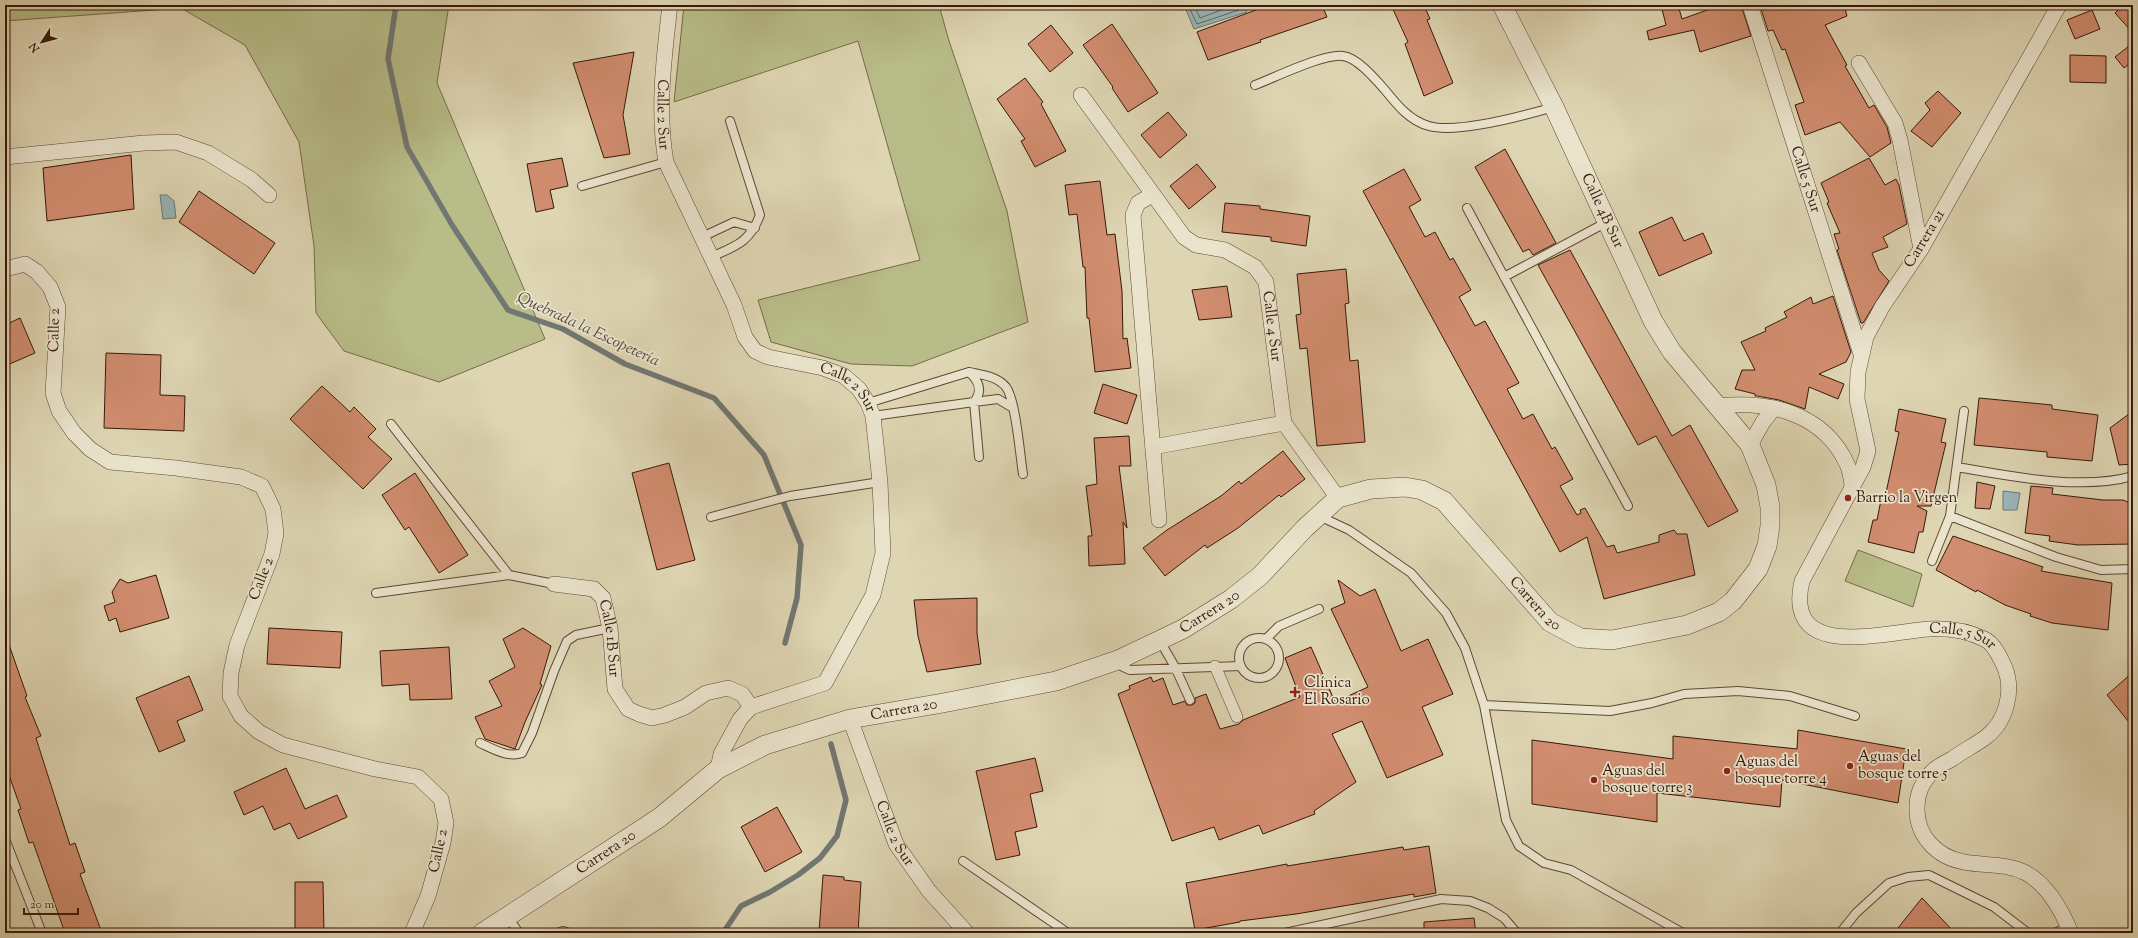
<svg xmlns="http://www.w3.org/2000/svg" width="2138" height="938" viewBox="0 0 2138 938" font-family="'Sorts Mill Goudy',serif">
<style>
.green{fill:#b8bc88;stroke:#786a49}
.water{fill:#97b6b7;stroke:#717772}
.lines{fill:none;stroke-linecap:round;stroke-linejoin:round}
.shore{stroke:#676760;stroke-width:1}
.stream{stroke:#717772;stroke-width:5.5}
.building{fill:#d18d6f;stroke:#37180a}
.service-casing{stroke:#614734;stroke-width:10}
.pedestrian-casing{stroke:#614734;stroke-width:12}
.minor-casing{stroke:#614734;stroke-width:16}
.tertiary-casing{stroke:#614734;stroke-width:20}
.service{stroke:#eae4cd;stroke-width:8}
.pedestrian{stroke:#eae4cd;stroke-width:11}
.minor{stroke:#eae4cd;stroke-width:15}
.tertiary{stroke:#eae4cd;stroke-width:19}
.poi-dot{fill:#8f2418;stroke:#eae4cd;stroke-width:1.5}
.labels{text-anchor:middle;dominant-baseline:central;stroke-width:3.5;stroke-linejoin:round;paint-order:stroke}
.street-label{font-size:15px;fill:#37180a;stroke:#eae4cd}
.poi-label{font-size:15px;fill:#37180a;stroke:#eae4cd;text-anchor:start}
.water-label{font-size:16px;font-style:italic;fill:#54473e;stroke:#eae4cd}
</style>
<rect width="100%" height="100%" fill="#ded5b2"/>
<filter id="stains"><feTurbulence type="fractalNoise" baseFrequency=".005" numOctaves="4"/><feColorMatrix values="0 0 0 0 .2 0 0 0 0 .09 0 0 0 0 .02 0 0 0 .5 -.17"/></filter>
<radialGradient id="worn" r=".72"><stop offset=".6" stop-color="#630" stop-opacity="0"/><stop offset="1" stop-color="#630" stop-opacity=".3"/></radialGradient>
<path class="green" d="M5,5H445L448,11L437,83L545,339L439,382L344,351L316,313L314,246L299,142L245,45L181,8L5,21Z
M684,5H939L949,41L1007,211L1028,322L912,366L851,364L771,342L758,300L920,260L858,41L674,102Z
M1858,550L1922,574L1913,607L1845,581Z"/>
<path class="water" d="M1184,5H1244L1247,12L1194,29Z
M160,195H167L174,201L176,218L163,219Z
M2003,491L2020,493L2017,510H2003Z"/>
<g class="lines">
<path class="shore" d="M1188,5L1197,24L1239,10L1240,5
M1194,5L1200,18L1235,5"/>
<path class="stream" d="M396,5L388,59L407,147L452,225L508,310L563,329L625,364L714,398L764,455L801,545L797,598L785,643
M723,933L741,906L770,892L798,875L820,858L837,836L846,800L831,744"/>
</g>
<path class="building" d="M1269,5H1322L1327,17L1260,40L1261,42L1208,60L1197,32Z
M1391,5H1424L1430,19L1427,20L1453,83L1424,96L1405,44L1408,42Z
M1678,5L1682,19L1721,5H1741L1751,36L1700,52L1694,30L1649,40L1647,31L1666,25L1662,9Z
M1772,5H1844L1847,16L1825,25L1847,65L1845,66L1869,108L1874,105L1887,127L1891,143L1870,157L1840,122L1805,135L1795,105L1804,102L1785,49L1782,50L1773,30L1768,31L1761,9Z
M2124,5H2133V33L2115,13Z
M2092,10L2100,29L2075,39L2067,20Z
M1112,24L1158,93L1128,112L1112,88L1113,87L1083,45Z
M1051,25L1073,53L1050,72L1028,44Z
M2133,43V61L2124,68L2115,57Z
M634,52L623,115L630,154L604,158L573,63Z
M2070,55L2106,56V83L2070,82Z
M1025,78L1043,102L1041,104L1066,151L1035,167L1021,141L1025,139L997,99Z
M1938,91L1961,113L1932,147L1911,131L1930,110L1925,103Z
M1168,112L1187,135L1160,158L1141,135Z
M1505,149L1556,243L1533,255L1529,249L1523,252L1475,167Z
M131,155L134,209L47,221L43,168Z
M562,158L568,186L550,190L554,208L536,212L527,164Z
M1869,158L1885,185L1896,179L1899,185L1907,224L1883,237L1888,247L1872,253L1879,270L1889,281L1863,323H1861L1837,250L1839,249L1834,234L1840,233L1827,203L1829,202L1821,183Z
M1197,164L1216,187L1189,209L1170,186Z
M1404,169L1421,200L1409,207L1425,237L1435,232L1450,260L1453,258L1471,290L1459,297L1475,326L1485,321L1519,383L1507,389L1523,419L1533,414L1552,449L1555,447L1573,479L1560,486L1577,515L1581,513L1580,510L1585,508L1607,547L1614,545L1617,553L1659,542V535L1674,530L1677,534H1687L1695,575L1604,599L1587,537L1560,552L1363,191Z
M1100,181L1107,235L1115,234L1122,291L1123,339L1127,338L1131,368L1095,372L1089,318H1087L1085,267H1083L1077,214L1069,215L1065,185Z
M199,191L275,243L254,274L179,222Z
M1225,203L1260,206V209L1310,216L1306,246L1271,241V237L1222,232Z
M1672,217L1684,241L1703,233L1712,253L1659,276L1639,232Z
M1570,250L1672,436L1690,425L1738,511L1708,527L1656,436L1638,445L1538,265Z
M1346,269L1349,303L1345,304L1350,361L1358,360L1365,442L1317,446L1307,348L1300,349L1296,315L1301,314L1297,274Z
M1227,286L1232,317L1199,320L1192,290Z
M1833,296L1851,352L1846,362L1819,374L1844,384L1838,399L1809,387L1805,409L1779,400L1757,396H1755V394L1735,389L1742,370H1755L1741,342L1766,331L1765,328L1787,317L1784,312L1811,297L1813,304Z
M20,318L35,353L5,366V325Z
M106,353L161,355L160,395L185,396L184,431L104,428Z
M1103,384L1137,395L1127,424L1094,413Z
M322,386L350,412L354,407L376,429L368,437L392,459L363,489L290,419Z
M1979,398L2052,405V409L2098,415L2092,461L2047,457V452L1974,445Z
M1899,409L1946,419L1941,442L1946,443L1931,506H1917L1927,511L1923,532H1919L1914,553L1868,542L1873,520H1877L1881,500L1884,501L1889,479L1899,432L1895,431Z
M2133,411V464L2119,465L2110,428Z
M1129,436L1131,466H1119L1127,528L1123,522L1125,564L1089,566L1088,536H1092L1086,486L1097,484L1094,438Z
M1283,451L1305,479L1281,497L1279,495L1238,528L1207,548L1205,545L1165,576L1143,548L1167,530L1221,496L1239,481L1241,484Z
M669,463L695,560L657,570L632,473Z
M415,473L468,555L439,573L409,527L405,530L382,495Z
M1977,482L1995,486L1990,509L1975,508Z
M2031,486L2053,488L2052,494L2103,500H2123L2133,504V544L2078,545L2049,541L2050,536L2025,533Z
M1953,536L2043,567L2041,571L2112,583L2108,630L2052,623L2030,616L2031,614L2005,605L1977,590L1976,592L1936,570Z
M156,575L169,618L120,632L116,618L109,621L104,606L115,602L112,592L120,579L128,583Z
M1338,580L1360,596L1375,589L1401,651L1428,639L1453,694L1422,707L1443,755L1387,778L1362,721L1332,734L1356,782L1314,811L1315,814L1263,834L1259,825L1219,840L1214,827L1172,841L1118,694L1130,689L1129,686L1151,677L1153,682L1163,678L1173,705L1185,701L1187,705H1192L1195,703V698L1206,694L1220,729L1239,724L1243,720L1300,697L1285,658L1311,647L1335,702L1368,687L1331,609L1345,603Z
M977,598V633L981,664L927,672L918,636L914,600Z
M269,628L342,632L340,668L267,664Z
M523,628L551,646L540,684L542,685L525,722L515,749L485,739L475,717L502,706L489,681L515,667L503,639Z
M7,639L27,696L25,697L41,736L36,738L70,845L75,843L85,872L80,874L102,933H65L33,842L29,843L18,810L21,809L5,764V640Z
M449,647L452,699L410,700L409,684L382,686L380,651Z
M2133,672V727L2107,695Z
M189,676L203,710L177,721L185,741L159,752L136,698Z
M1798,730L1906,749L1898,803L1782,780L1780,807L1657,793V822L1532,804V740L1673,759V736L1797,749Z
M1035,758L1043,791L1030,794L1037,827L1015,832L1020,855L996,860L976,771Z
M286,768L305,809L337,795L347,817L298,839L290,823L274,830L263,806L244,815L234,792Z
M777,807L802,852L765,872L741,827Z
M1429,846L1436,893L1414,897V894L1296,914L1240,921V922L1195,930L1186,883L1287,864V866L1403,847L1404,850Z
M823,875L844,877V880L861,882L858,933H819Z
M295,882H323L324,933H295Z
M1922,898L1955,933H1894Z
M1474,918L1476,933H1424V922Z"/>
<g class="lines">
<defs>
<path id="service" d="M1255,85C1274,78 1324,53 1343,56C1358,58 1376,80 1385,90C1397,105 1410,121 1429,126C1458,134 1523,116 1554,107
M582,186L666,162
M1467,208L1628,506
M702,237L734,222L755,228
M711,257C736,246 750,242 760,215L730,121
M1504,277L1607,222
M969,372C982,375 997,376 1006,387C1016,400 1020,456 1023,474
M868,403L969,372C979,381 983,391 974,402L873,416
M391,424L509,575L554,584
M979,457L974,402L998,399L1013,408
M1957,467C2009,476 2082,491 2133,476
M1319,516L1349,530L1411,573L1446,613L1465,648L1484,705L1506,820L1519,846L1544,863L1571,870L1683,933
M1950,516L2056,557L2101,570L2133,569
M711,517L790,496L880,482
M1932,561L1950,516L1964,411
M376,593L509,575
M1239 658a20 20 0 1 1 40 0a20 20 0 1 1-40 0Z
M1266,639L1279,626L1319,609
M1160,641L1175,667L1190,700
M1118,661L1123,667L1130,670L1241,666
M1484,705L1610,711L1652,703L1684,694L1738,691L1790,696L1855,716
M480,743C493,749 508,758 522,753L532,733L554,671L567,641L576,635L610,628
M5,839L42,933
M963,861L1068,933
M508,917L519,933
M558,933L563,931L569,933
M1285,933L1441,899L1470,901L1488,908L1504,918L1517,933
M1840,933L1856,913L1889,883L1908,877L1929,875L1994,907L2028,933
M2055,933L2069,926"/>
<path id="pedestrian" d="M1215,666L1237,717"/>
<g id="minor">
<path id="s1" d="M670,5C664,57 657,110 666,162L734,305L745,337L755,351L768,357L823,368L844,376L859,389L868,403L873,416L880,482L883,553L873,595L825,683L751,707L740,719L721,754L718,769"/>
<path id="s2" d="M1750,5L1861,354"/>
<path id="s3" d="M2058,7L1921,249L1882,307L1866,337L1858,372L1857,399L1868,451L1863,467L1802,581C1783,662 1885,632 1929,629C1947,628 1968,631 1984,639C1994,643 2001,659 2005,668C2014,691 2006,722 1986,737C1975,745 1963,751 1952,759C1945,763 1935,767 1930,774C1922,784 1917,793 1917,807C1916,835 1936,857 1964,862C1985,866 2006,863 2026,873C2048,885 2062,911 2071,933"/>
<path d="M1859,63L1895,123L1900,140L1921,249"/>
<path id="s4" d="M1081,95L1184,237L1196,245L1225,250L1255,267L1266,282L1284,423L1338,498"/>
<path d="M5,157L144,143L176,142L208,153L252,180L269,195"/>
<path d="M1152,195L1138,203L1133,215L1159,520"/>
<path d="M5,269L25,264L37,272L50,287L58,307L53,393L59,411L74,433L90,449L110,462L176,468L241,477L262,486L273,509L276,533L272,554L237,645L231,673L230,696L241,716L259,732L283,745L375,769L418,777L441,799L446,823L443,843L428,896L412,933"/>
<path d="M1719,406C1770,400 1824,414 1847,464C1850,470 1851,478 1852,485"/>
<path d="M1750,445L1763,422L1774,408"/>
<path d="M1153,447L1284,423"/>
<path id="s5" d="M554,584L594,589L603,598L610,628L615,689L628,709L639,714L652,718L665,715L685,707L706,693L728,688L742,694L751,707"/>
<path id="s6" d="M850,719L896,844L929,891L967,933"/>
</g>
<g id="tertiary">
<path id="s7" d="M482,933L659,818L718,769L765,745L850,719L943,703L1056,681L1118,660L1183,629L1231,599L1260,576L1305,528L1338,498L1371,489L1405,487L1422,490L1444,501L1550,622L1580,638L1612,640L1687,625L1719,612L1733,601L1758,569L1767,546L1770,526V507L1766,485L1750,445L1672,352L1653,321L1554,107L1502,5"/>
</g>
</defs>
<use href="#service" class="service-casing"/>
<use href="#pedestrian" class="pedestrian-casing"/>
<use href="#minor" class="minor-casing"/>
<use href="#tertiary" class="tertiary-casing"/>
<use href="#service" class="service"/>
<use href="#pedestrian" class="pedestrian"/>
<use href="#minor" class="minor"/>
<use href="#tertiary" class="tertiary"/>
</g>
<g class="poi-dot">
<circle cx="1848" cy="498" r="4"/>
<path d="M1293 686h4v4h4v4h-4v4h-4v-4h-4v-4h4z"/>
<circle cx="1850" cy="766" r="4"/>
<circle cx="1727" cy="771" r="4"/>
<circle cx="1594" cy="780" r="4"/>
</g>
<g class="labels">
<g class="street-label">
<text stroke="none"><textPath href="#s1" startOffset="110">Calle 2 Sur</textPath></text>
<text stroke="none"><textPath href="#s2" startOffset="183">Calle 5 Sur</textPath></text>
<text transform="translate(1602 211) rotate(65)">Calle 4B Sur</text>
<text transform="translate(1925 239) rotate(-59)">Carrera 21</text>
<text stroke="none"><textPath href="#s4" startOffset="317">Calle 4 Sur</textPath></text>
<text transform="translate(55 330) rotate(-89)">Calle 2</text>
<text stroke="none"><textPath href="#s1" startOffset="470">Calle 2 Sur</textPath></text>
<text transform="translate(262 579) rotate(-69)">Calle 2</text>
<text stroke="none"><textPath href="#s7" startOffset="1228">Carrera 20</textPath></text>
<text stroke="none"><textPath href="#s7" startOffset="808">Carrera 20</textPath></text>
<text stroke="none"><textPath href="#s5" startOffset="94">Calle 1B Sur</textPath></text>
<text stroke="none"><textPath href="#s3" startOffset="848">Calle 5 Sur</textPath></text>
<text stroke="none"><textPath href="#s7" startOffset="484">Carrera 20</textPath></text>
<text stroke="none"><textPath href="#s6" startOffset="123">Calle 2 Sur</textPath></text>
<text transform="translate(439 851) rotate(-78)">Calle 2</text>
<text stroke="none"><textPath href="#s7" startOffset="148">Carrera 20</textPath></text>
</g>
<g class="poi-label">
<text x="1856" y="498">Barrio la Virgen</text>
<text x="1304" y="683">Clínica<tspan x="1304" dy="17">El Rosario</tspan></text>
<text x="1858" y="757">Aguas del<tspan x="1858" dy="17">bosque torre 5</tspan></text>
<text x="1735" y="762">Aguas del<tspan x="1735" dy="17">bosque torre 4</tspan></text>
<text x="1602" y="771">Aguas del<tspan x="1602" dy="17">bosque torre 3</tspan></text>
</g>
<g class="water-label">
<text transform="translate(588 330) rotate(25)">Quebrada la Escopetería</text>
</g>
</g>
<rect width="2138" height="938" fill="none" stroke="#ded5b2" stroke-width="20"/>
<rect x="6" y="6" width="2126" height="926" fill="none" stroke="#37180a" stroke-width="2"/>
<rect x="10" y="10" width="2118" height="918" fill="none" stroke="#37180a"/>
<g transform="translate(42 42) rotate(234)" stroke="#eae4cd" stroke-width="3" paint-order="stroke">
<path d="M0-3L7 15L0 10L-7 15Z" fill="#37180a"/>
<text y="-6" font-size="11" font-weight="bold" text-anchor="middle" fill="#37180a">N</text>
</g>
<path d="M24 908v6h54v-6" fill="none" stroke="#37180a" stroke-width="2"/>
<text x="30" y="908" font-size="12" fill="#37180a" stroke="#eae4cd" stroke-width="3" paint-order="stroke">20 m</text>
<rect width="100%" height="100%" filter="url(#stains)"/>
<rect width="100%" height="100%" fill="url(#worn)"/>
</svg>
